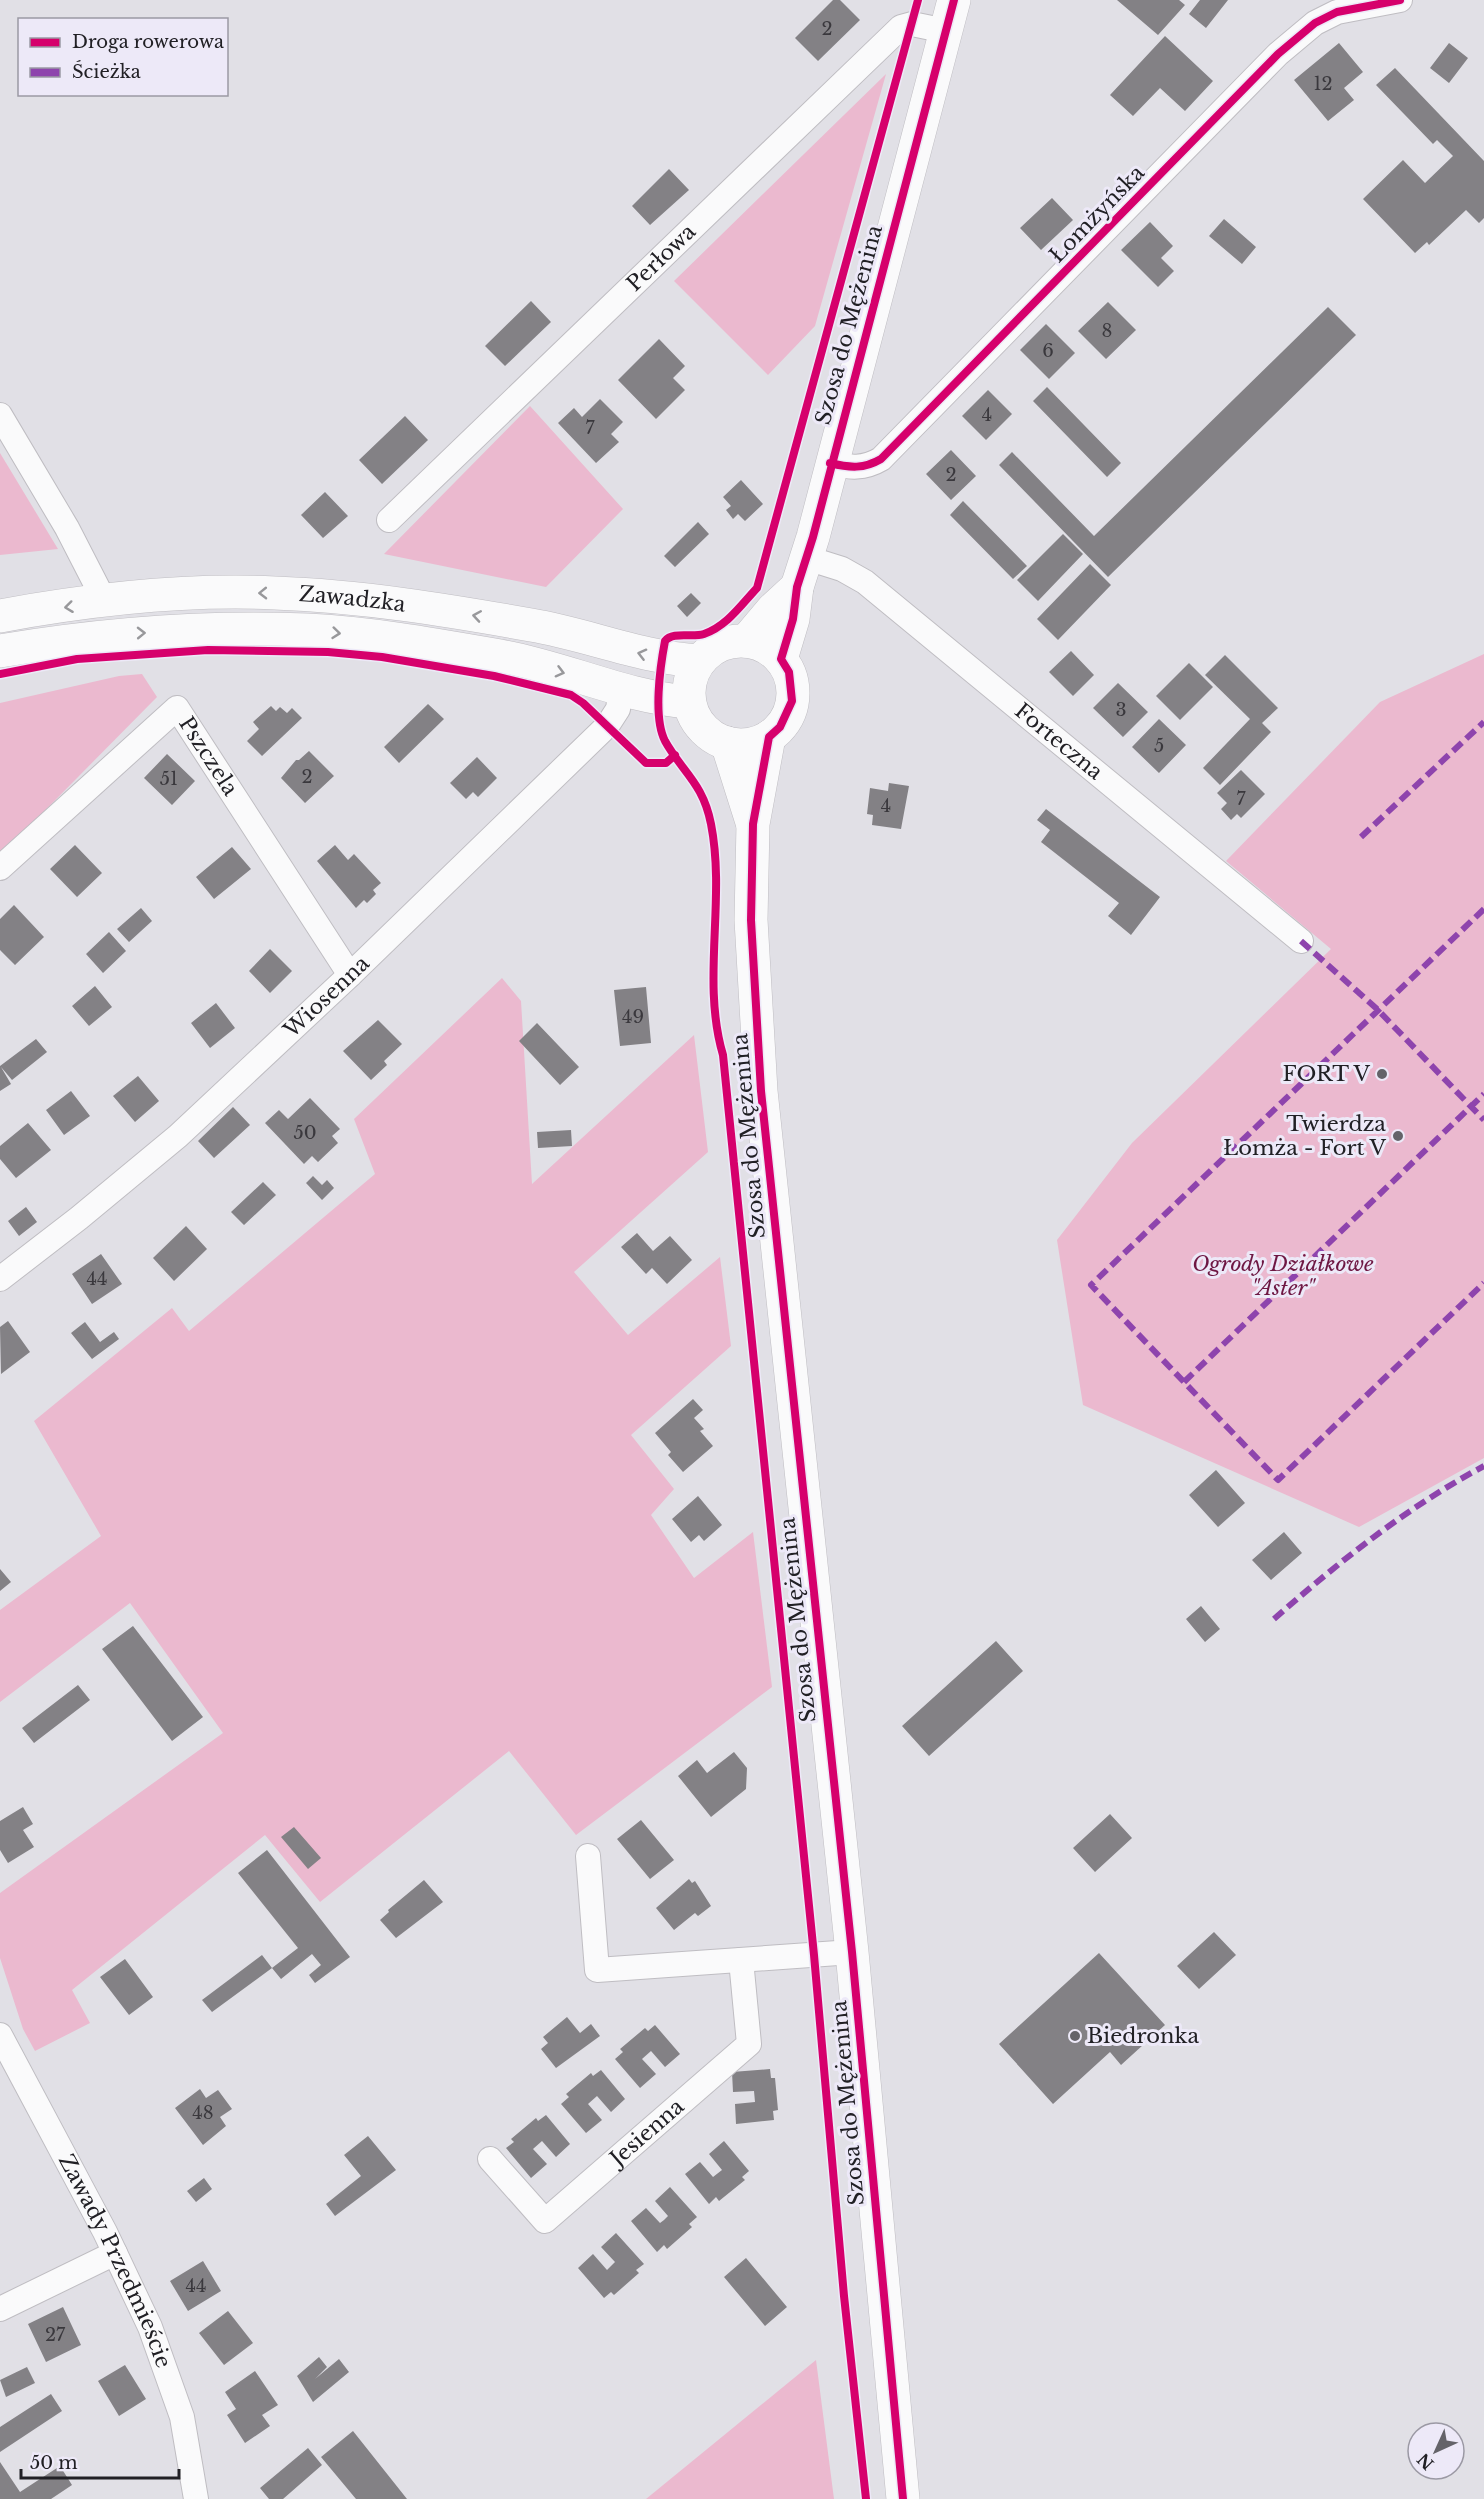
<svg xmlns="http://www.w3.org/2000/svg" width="1484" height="2499" viewBox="0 0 1484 2499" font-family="'Libre Baskerville',serif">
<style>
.green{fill:#ebb9cf}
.building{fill:#838185}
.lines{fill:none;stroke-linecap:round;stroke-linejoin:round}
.street-casing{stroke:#bfbdc2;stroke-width:26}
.secondary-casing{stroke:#bfbdc2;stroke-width:34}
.street{stroke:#fafafb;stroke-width:24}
.secondary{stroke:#fafafb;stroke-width:33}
.quiet{stroke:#8e44ad;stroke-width:6;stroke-dasharray:12 6;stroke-linecap:butt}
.cycleway-casing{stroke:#ede9f8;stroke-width:11}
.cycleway{stroke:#d6006c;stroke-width:8}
.oneway{stroke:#98989b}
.poi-dot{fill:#646369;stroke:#ede9f8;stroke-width:2}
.labels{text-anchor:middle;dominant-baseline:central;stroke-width:6;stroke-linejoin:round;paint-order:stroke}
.number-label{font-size:18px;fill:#3a383d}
.street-label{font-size:21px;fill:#212025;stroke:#ede9f8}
.poi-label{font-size:21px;fill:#212025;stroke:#ede9f8;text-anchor:end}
.park-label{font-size:21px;font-style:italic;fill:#6e1743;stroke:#ede9f8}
</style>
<rect width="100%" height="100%" fill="#e1e0e6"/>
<path class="green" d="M886,74L815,326L768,375L674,281Z
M530,406L623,509L546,587L384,554Z
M0,453L58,549L0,555Z
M1484,654V1458L1359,1527L1083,1405L1057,1240L1132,1143L1331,949L1226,861L1380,702Z
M142,674L157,697L0,856V703L119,676Z
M502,978L521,1001L532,1184L694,1035L708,1152L574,1272L628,1335L720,1257L731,1346L631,1435L674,1489L651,1515L694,1578L753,1532L772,1687L576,1835L509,1751L320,1902L265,1835L72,1990L90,2023L35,2051L23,2029L0,1958V1893L223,1733L130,1603L0,1702V1610L101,1536L34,1421L172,1308L189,1331L375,1174L354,1119Z
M816,2360L834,2499H646Z"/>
<path class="building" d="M833,0H840L860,20L818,61L795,38Z
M1117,0H1179L1185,5L1158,35Z
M1200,0H1228L1206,28L1189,14Z
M1165,36L1213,81L1185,111L1160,88L1133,116L1110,95Z
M1339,43L1363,72L1344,88L1354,100L1328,121L1294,80Z
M1449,43L1468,58L1449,83L1430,68Z
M1395,68L1484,161V218L1479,223L1466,210L1429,245L1427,242L1415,253L1363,199L1403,160L1425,183L1453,156L1437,140L1433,144L1376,85Z
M669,169L689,190L650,225L632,206Z
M1052,198L1073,220L1041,250L1020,228Z
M1224,219L1256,247L1242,264L1209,236Z
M1150,222L1173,246L1161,258L1174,271L1158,287L1121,250Z
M531,301L551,322L505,366L485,346Z
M1108,302L1136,330L1106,359L1078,331Z
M1328,307L1356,335L1108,577L999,465L1012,452L1094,536Z
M1046,324L1075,353L1049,379L1020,350Z
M659,339L685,366L673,378L685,390L656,419L618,380Z
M1047,387L1121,463L1107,477L1033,401Z
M988,390L1012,414L986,440L962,416Z
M600,399L623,422L611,434L619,442L596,463L558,423L574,408L582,417Z
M405,416L428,440L382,484L359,460Z
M951,450L976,476L951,500L926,474Z
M741,480L763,504L745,521L738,514L733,519L726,510L731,506L723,497Z
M325,492L348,516L323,538L301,515Z
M963,501L1027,566L1013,579L950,515Z
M698,522L709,534L675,567L664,556Z
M1063,534L1083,554L1038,601L1017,580Z
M1090,564L1111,585L1058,640L1037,619Z
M691,593L701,603L687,617L677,606Z
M1071,651L1094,675L1073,696L1049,672Z
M1225,655L1278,708L1262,723L1271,732L1220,785L1203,768L1250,719L1205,675Z
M1189,663L1213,687L1180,720L1156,696Z
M1118,683L1148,712L1123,737L1093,708Z
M428,704L444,719L399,763L384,747Z
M271,706L276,711L280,707L287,713L292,708L302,718L262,756L247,741L259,729L253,722Z
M1159,719L1186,745L1159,773L1132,747Z
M309,751L334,776L305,803L281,778L296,760H299Z
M167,754L195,781L172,805L144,778Z
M477,757L497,778L478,797L473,792L466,799L450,783Z
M1241,770L1265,794L1241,818L1237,814L1231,820L1221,809L1227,803L1217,793Z
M889,783L909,786L901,829L872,825L873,815L867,814L870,788L888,791Z
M1046,809L1160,897L1131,935L1108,916L1119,903L1041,842L1050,830L1037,820Z
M75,845L102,873L77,897L50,869Z
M335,845L348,860L354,854L381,883L373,890L376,894L367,903L364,900L356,908L317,861Z
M232,847L251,869L214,899L196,877Z
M14,905L44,937L15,965L0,950V919Z
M141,908L152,921L129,942L117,929Z
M109,932L126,951L103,973L86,954Z
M270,949L292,971L270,993L249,971Z
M95,986L112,1007L89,1026L72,1006Z
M646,987L651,1043L620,1046L614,990Z
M216,1003L235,1028L210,1048L191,1023Z
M378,1020L402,1044L384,1061L387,1065L371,1080L343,1051Z
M537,1023L579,1067L560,1085L519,1041Z
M36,1039L47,1052L12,1080L1,1067L11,1084L0,1091V1066Z
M138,1076L159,1101L135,1122L113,1096Z
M71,1091L90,1116L64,1135L46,1110Z
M310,1098L340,1129L332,1136L338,1143L318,1162L312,1156L304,1164L265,1123L279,1110L288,1119Z
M233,1107L250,1125L214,1158L198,1141Z
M28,1123L51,1150L16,1178L0,1159V1146Z
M571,1130L572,1146L538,1148L537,1132Z
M313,1176L322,1185L327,1180L334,1188L322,1200L306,1183Z
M263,1182L276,1195L244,1225L231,1212Z
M26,1207L37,1222L19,1236L8,1221Z
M186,1226L207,1249L174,1281L153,1258Z
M637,1233L653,1251L670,1236L692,1260L667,1284L652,1268L646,1274L621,1247Z
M101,1254L122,1284L92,1304L72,1274Z
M8,1321L30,1352L1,1374L0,1327Z
M85,1322L100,1342L114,1332L119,1339L92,1359L71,1333Z
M693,1399L703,1410L694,1418L704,1429L700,1431L713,1446L683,1472L668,1455L671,1452L655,1433Z
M1216,1470L1245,1503L1218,1527L1189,1495Z
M698,1496L722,1525L704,1541L699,1535L691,1542L672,1519Z
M1284,1532L1302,1553L1271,1580L1252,1560Z
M0,1569L11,1582L0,1591Z
M1201,1606L1220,1629L1205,1642L1186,1619Z
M133,1626L203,1717L172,1741L102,1649Z
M996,1641L1023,1671L929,1756L902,1726Z
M78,1685L90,1700L34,1743L22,1728Z
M734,1752L747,1768L746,1789L711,1817L678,1776L697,1760L707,1773Z
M23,1807L33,1824L23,1830L34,1847L8,1863L0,1850V1821Z
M1110,1814L1132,1838L1095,1872L1073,1848Z
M641,1820L674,1860L650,1879L617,1839Z
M294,1827L321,1858L308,1869L281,1837Z
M267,1850L350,1957L315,1983L309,1975L321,1965L312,1954L281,1979L272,1968L212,2012L202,2000L262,1955L272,1968L298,1948L238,1873Z
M689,1879L692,1883L695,1881L711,1906L698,1916L695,1913L674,1930L656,1908Z
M424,1880L443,1902L396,1938L380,1920L389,1912L388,1910Z
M1214,1932L1236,1955L1199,1989L1177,1966Z
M1099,1953L1165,2025L1121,2065L1110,2052L1053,2104L999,2044Z
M125,1959L153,1997L129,2015L100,1977Z
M567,2017L580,2033L591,2024L600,2036L556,2068L541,2049L548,2043L543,2037Z
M655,2025L680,2054L665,2067L651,2051L642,2059L656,2074L640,2088L615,2059L623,2052L620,2049L645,2028L648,2031Z
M770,2069L771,2078H775L778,2110L773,2111L774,2120L736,2124L735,2104L755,2102L754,2091L733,2092L732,2072Z
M601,2070L625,2099L611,2112L597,2096L588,2104L602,2120L586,2133L561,2104L569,2097L566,2094L591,2073L593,2076Z
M200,2089L206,2098L218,2090L232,2109L220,2117L226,2126L203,2145L175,2108Z
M546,2115L570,2144L556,2157L542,2141L533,2149L547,2164L531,2178L506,2148L514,2142L511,2139L536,2118L538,2121Z
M368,2136L396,2170L335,2216L326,2204L361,2176L344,2155Z
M724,2141L749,2171L742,2177L745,2180L719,2201L716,2197L709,2204L685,2174L700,2162L713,2177L722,2170L709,2154Z
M204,2178L212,2189L196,2202L187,2191Z
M670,2187L697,2217L689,2224L692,2227L667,2249L664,2245L657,2252L631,2221L646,2208L660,2223L664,2220L668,2216L655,2201Z
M616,2233L644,2264L636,2270L639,2273L614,2295L611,2292L604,2298L578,2268L593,2254L607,2270L615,2262L601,2247Z
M746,2258L787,2307L765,2326L724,2277Z
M203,2261L221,2291L188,2311L170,2281Z
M63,2307L81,2345L46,2362L28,2324Z
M228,2311L253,2343L224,2365L199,2333Z
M319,2357L327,2367L315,2379L339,2359L349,2372L313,2402L297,2376Z
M125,2365L146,2399L119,2416L98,2381Z
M27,2367L35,2383L6,2397L0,2380Z
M255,2371L278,2405L262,2415L270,2426L245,2443L227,2415L236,2409L225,2392Z
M51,2394L62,2411L0,2452V2427Z
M353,2431L407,2499H356L321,2457Z
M308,2448L322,2465L283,2499H269L260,2488Z
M0,2462L20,2492L60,2466L72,2485L51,2499H0Z"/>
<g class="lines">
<defs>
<g id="street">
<path d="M0,415L67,528L105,602"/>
<path d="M830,463C850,468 864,469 881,459L1278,54L1315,23L1337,12L1400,0"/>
<path id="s1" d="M389,520L901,27L912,24L946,31"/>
<path id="s2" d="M807,558L842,569L865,582L1301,941"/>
<path id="s3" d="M0,868L177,708L350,975"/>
<path id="s4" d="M0,1279L79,1218L178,1136L350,975L607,726L618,709L621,689"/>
<path d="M588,1856L597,1970L852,1952"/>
<path id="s5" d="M0,2035L105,2232L150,2327L182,2417L196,2499"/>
<path id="s6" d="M490,2159L545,2221L749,2044L741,1960"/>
<path d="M0,2309L115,2253"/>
</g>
<g id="secondary">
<path id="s7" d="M0,616C87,600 187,589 275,593C361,596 447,610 531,625C590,635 638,657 699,661"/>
<path d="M746,641L773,609L797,587"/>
<circle cx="741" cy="693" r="52"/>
<path d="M0,651C101,634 204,626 307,630C371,633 437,645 500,656C564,667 624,697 689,702"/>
<path d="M781,659L793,619L797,587L813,537L954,0"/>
<path d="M769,737L753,824L751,920L761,1091L852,1952L903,2499"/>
<path d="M727,743L752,822"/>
</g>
</defs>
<use href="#street" class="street-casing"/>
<use href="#secondary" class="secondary-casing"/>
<use href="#street" class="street"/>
<use href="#secondary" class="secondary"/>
<path class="quiet" d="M1361,837L1484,722
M1484,909L1091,1285L1278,1480L1484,1283
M1301,941L1377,1009L1484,1120
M1184,1382L1484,1094
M1274,1619C1340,1561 1406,1508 1484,1466"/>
<defs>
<path id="cycleway" d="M830,463C850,468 864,469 881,459L1278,54L1315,23L1337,12L1400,0
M0,674L77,659L208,650L328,652L382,657L494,676L571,695L583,703L646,763H666L675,755
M866,2499L844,2296L814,1955L723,1055C701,981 726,900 711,824C703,783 683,773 665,741C653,718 660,667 665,641C673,631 692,638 704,634C727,626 741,605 757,588L918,0
M903,2499L852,1952L761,1091L751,920L753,824L769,737L780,727L792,701L789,672L781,659L793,619L797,587L813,537L954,0"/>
</defs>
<use href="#cycleway" class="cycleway-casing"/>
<use href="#cycleway" class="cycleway"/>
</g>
<defs><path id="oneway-chevron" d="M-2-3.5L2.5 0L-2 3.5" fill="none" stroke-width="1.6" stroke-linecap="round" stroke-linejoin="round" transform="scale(1.5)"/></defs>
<g class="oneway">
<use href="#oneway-chevron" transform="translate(263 593) rotate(179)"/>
<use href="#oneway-chevron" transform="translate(69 607) rotate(173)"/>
<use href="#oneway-chevron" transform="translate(477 616) rotate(-171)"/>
<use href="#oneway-chevron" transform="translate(141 633) rotate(-1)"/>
<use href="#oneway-chevron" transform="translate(336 633) rotate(6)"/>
<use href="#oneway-chevron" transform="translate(642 654) rotate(-166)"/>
<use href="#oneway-chevron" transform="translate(560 672) rotate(15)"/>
</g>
<g class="poi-dot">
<circle cx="1382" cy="1074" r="6"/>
<circle cx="1398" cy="1136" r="6"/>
<circle cx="1075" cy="2036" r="6"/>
</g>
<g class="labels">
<g class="number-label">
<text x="827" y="29">2</text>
<text x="1323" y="84">12</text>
<text x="1107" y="331">8</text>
<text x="1048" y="351">6</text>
<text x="987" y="415">4</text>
<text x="590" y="428">7</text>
<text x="951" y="475">2</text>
<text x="1121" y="710">3</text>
<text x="1159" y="746">5</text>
<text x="307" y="777">2</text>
<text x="169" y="779">51</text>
<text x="1241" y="799">7</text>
<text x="886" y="806">4</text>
<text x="633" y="1017">49</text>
<text x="305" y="1133">50</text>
<text x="97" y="1279">44</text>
<text x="203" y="2113">48</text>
<text x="196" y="2286">44</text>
<text x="55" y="2335">27</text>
</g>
<g class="street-label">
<text transform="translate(1097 214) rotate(-46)">Łomżyńska</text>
<text stroke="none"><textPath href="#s1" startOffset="378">Perłowa</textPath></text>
<text transform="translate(849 325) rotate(-75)">Szosa do Mężenina</text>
<text stroke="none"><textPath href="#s7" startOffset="354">Zawadzka</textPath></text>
<text stroke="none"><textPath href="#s2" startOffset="314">Forteczna</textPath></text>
<text stroke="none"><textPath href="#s3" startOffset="296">Pszczela</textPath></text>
<text stroke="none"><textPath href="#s4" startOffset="432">Wiosenna</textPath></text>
<text transform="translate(749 1136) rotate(-95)">Szosa do Mężenina</text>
<text transform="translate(798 1620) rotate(-96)">Szosa do Mężenina</text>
<text transform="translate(848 2103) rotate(-95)">Szosa do Mężenina</text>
<text stroke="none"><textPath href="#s6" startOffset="218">Jesienna</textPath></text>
<text stroke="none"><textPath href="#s5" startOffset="254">Zawady Przedmieście</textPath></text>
</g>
<g class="poi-label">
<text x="1370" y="1074">FORT V</text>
<text x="1386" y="1124">Twierdza<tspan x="1386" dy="24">Łomża - Fort V</tspan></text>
<text x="1087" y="2036" text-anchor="start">Biedronka</text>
</g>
<g class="park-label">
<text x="1283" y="1264">Ogrody Działkowe<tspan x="1283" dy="24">"Aster"</tspan></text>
</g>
</g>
<rect x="18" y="18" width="210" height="78" fill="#ede9f8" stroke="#9b99a4" stroke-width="1.5"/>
<rect x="30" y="38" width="30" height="9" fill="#d6006c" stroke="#9b99a4" stroke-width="1.5"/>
<text x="72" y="48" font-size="18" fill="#212025">Droga rowerowa</text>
<rect x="30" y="68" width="30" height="9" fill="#8e44ad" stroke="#9b99a4" stroke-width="1.5"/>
<text x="72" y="78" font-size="18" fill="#212025">Ścieżka</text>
<g transform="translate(1436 2451) rotate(225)"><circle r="28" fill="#ede9f8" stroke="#9b99a4" stroke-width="1.5"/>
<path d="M0-4.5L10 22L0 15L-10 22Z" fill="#646369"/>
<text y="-9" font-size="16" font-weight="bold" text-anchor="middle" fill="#212025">N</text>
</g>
<path d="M21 2469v9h158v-9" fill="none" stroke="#212025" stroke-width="3"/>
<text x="30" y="2469" font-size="18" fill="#212025" stroke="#ede9f8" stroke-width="4.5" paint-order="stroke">50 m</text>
</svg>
